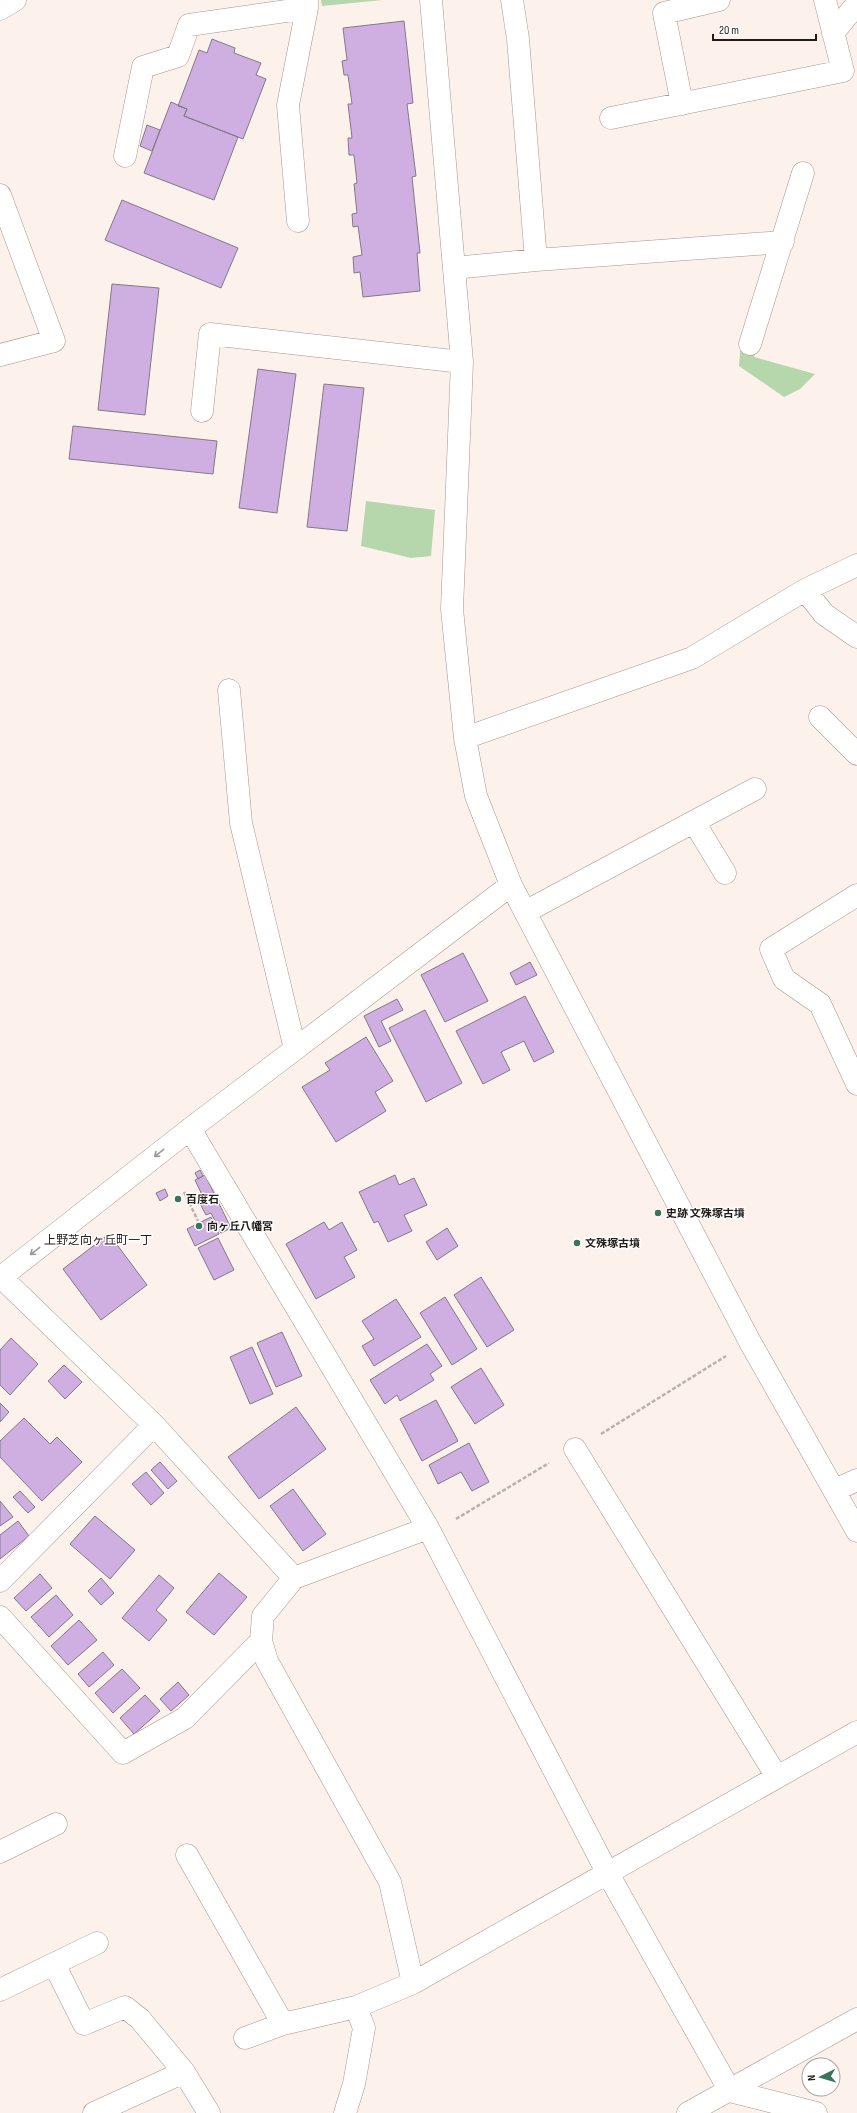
<svg xmlns="http://www.w3.org/2000/svg" width="857" height="2113" viewBox="0 0 857 2113" font-family="'Sofia Sans Condensed','Noto Sans JP',sans-serif">
<style>
.green{fill:#b6d6ab}
.building{fill:#cfafe2;stroke:#817a86}
.lines{fill:none;stroke-linecap:round;stroke-linejoin:round}
.minor-casing{stroke:#a4978f;stroke-width:23}
.major-casing{stroke:#a4978f;stroke-width:23}
.path{stroke:#bab0ab;stroke-width:2.5;stroke-dasharray:4 2;stroke-linecap:butt}
.minor{stroke:#fff;stroke-width:22}
.major{stroke:#fff;stroke-width:22}
.oneway{stroke:#9b9998}
.poi-dot{fill:#3a745d;stroke:#fff;stroke-width:1.5}
.labels{text-anchor:middle;dominant-baseline:central;stroke-width:3;stroke-linejoin:round;paint-order:stroke}
.poi-label{font-size:11px;font-weight:bold;fill:#211c19;stroke:#fff;text-anchor:start}
.neighbourhood-label{font-size:12px;fill:#211c19;stroke:#fff}
</style>
<rect width="100%" height="100%" fill="#fdf1eb"/>
<path class="green" d="M321,0H383L322,6Z
M741,341L758,346L754,357L815,374L800,389L784,397L739,366Z
M366,501L435,510L431,556L411,558L361,546Z"/>
<path class="building" d="M404,21L413,103L407,104L416,176L412,177L420,253H417L420,291L363,297L360,272L354,273L353,257L362,255L358,226L353,227L352,214L357,213L354,184L357,183L354,155H349L348,138H352L348,104H352L348,75H344L342,61L347,60L343,28Z
M212,39L235,48L234,53L261,63L256,75L266,79L243,139L184,116L187,109L178,106L199,50L207,53Z
M171,102L187,109L184,116L238,137L214,200L144,173Z
M147,125L160,130L152,151L140,146Z
M122,200L238,248L221,288L105,240Z
M112,284L159,288L145,415L98,410Z
M258,369L296,374L277,513L239,508Z
M324,384L364,388L347,531L307,527Z
M73,426L217,441L213,474L69,459Z
M463,953L488,1001L445,1022L421,975Z
M530,962L537,975L516,985L510,973Z
M525,996L554,1052L534,1062L524,1041L501,1052L510,1070L483,1084L456,1031Z
M397,999L403,1010L381,1021L391,1041L379,1047L364,1016Z
M425,1010L462,1083L426,1102L389,1028Z
M366,1037L393,1081L375,1092L386,1111L336,1142L302,1087L330,1070L325,1063Z
M200,1170L203,1176L198,1179L195,1173Z
M205,1175L231,1228L221,1233L211,1213L206,1215L198,1200L203,1197L195,1180Z
M395,1175L399,1185L414,1178L427,1205L404,1215L412,1231L388,1242L378,1221L374,1223L359,1192Z
M165,1189L168,1196L160,1201L156,1193Z
M211,1217L219,1234L195,1246L187,1229Z
M324,1222L329,1230L342,1222L357,1250L344,1257L355,1277L316,1299L286,1244Z
M447,1228L458,1246L437,1260L426,1242Z
M109,1234L147,1285L101,1320L63,1269Z
M218,1238L234,1270L214,1280L198,1248Z
M481,1277L514,1330L487,1347L454,1295Z
M445,1297L477,1349L452,1365L420,1313Z
M396,1299L421,1337L374,1366L362,1346L374,1339L362,1321Z
M282,1332L302,1376L276,1387L257,1343Z
M11,1338L38,1364L10,1395L0,1385V1350Z
M427,1344L442,1366L430,1374L434,1380L400,1401L397,1395L385,1404L370,1380Z
M252,1347L273,1394L250,1404L230,1357Z
M64,1365L82,1382L65,1399L48,1381Z
M481,1368L504,1405L475,1424L451,1387Z
M436,1400L458,1441L422,1461L400,1419Z
M0,1403L9,1412L0,1422Z
M296,1407L326,1449L259,1499L228,1457Z
M24,1418L50,1444L57,1437L82,1462L42,1501L0,1457V1441Z
M469,1443L489,1482L472,1491L461,1472L438,1484L429,1465Z
M160,1462L177,1481L168,1489L151,1470Z
M146,1472L164,1493L151,1505L132,1484Z
M293,1489L326,1534L303,1551L270,1506Z
M20,1491L35,1507L28,1513L13,1497Z
M0,1501L13,1517L0,1526Z
M95,1516L135,1550L110,1579L70,1544Z
M18,1521L29,1536L0,1559V1535Z
M219,1573L247,1597L214,1635L186,1612Z
M40,1574L52,1588L26,1611L14,1598Z
M159,1575L174,1588L156,1610L167,1620L149,1641L122,1618Z
M101,1578L114,1593L101,1605L88,1591Z
M56,1595L73,1615L49,1637L31,1617Z
M79,1620L97,1640L68,1665L51,1646Z
M103,1652L114,1665L89,1687L78,1674Z
M122,1669L140,1688L113,1713L95,1693Z
M178,1682L189,1695L171,1711L160,1699Z
M145,1695L160,1711L134,1734L120,1718Z"/>
<g class="lines">
<defs>
<path id="minor" d="M431,0L462,362L452,609L465,738L476,796L511,885L750,1342L857,1531
M512,0L518,39L536,260
M833,33L857,4
M682,104L664,13L719,0
M611,118L843,71L825,0
M125,156L143,67L178,56L189,25L307,8
M0,195L54,341L0,355
M298,221L288,105L307,8V0
M454,268L536,260L783,242
M750,344L803,173
M202,411L210,334L462,362
M805,590L824,614L857,637
M229,690L241,823L295,1049
M820,717L857,754
M465,738L692,658L805,590L857,565
M694,822L725,873
M857,895L771,949L784,979L820,1004L857,1084
M525,912L755,789
M190,1129L428,1528L607,1872L730,2091L816,2113
M1,1277L154,1425L294,1578
M0,1278L190,1129L511,885
M575,1449L777,1777
M835,1490L857,1480
M0,1581L154,1425
M0,1617L123,1753L185,1718L261,1641
M0,1852L56,1824
M187,1855L283,2024
M54,1964L84,2024L125,2007L140,2019L184,2072
M413,1983L390,1882L267,1661L261,1641L263,1616L294,1578L428,1528
M0,1990L97,1943
M245,2038L283,2024L356,2007L413,1983L857,1732
M94,2113L184,2072L209,2113
M345,2113L354,2084L364,2028L356,2007
M688,2113L857,2019"/>
<path id="major" d="M0,9L15,0"/>
</defs>
<use href="#minor" class="minor-casing"/>
<use href="#major" class="major-casing"/>
<path class="path" d="M184,1192L198,1221
M601,1434L726,1356
M456,1519L549,1463"/>
<use href="#minor" class="minor"/>
<use href="#major" class="major"/>
</g>
<defs><path id="oneway-shaft" d="M-6 0H5M1.5-3L5.5 0L1.5 3" fill="none" stroke-width="1.6" stroke-linecap="round" stroke-linejoin="round"/></defs>
<g class="oneway">
<use href="#oneway-shaft" transform="translate(159 1153) rotate(142)"/>
<use href="#oneway-shaft" transform="translate(35 1251) rotate(142)"/>
</g>
<g class="poi-dot">
<circle cx="178" cy="1199" r="4"/>
<circle cx="658" cy="1213" r="4"/>
<circle cx="199" cy="1226" r="4"/>
<circle cx="577" cy="1243" r="4"/>
</g>
<g class="labels">
<g class="poi-label">
<text x="186" y="1199">百度石</text>
<text x="666" y="1213">史跡 文殊塚古墳</text>
<text x="207" y="1226">向ヶ丘八幡宮</text>
<text x="585" y="1243">文殊塚古墳</text>
</g>
<g class="neighbourhood-label">
<text x="98" y="1240">上野芝向ヶ丘町一丁</text>
</g>
</g>
<g transform="translate(821 2077) rotate(265)"><circle r="19" fill="#ffffff" stroke="#a6a4a3"/>
<path d="M0-3L7 15L0 10L-7 15Z" fill="#3a745d"/>
<text y="-6" font-size="11" font-weight="bold" text-anchor="middle" fill="#211c19">N</text>
</g>
<path d="M713 34v6h103v-6" fill="none" stroke="#211c19" stroke-width="2"/>
<text x="719" y="34" font-size="12" fill="#211c19" stroke="#ffffff" stroke-width="3" paint-order="stroke">20 m</text>
</svg>
